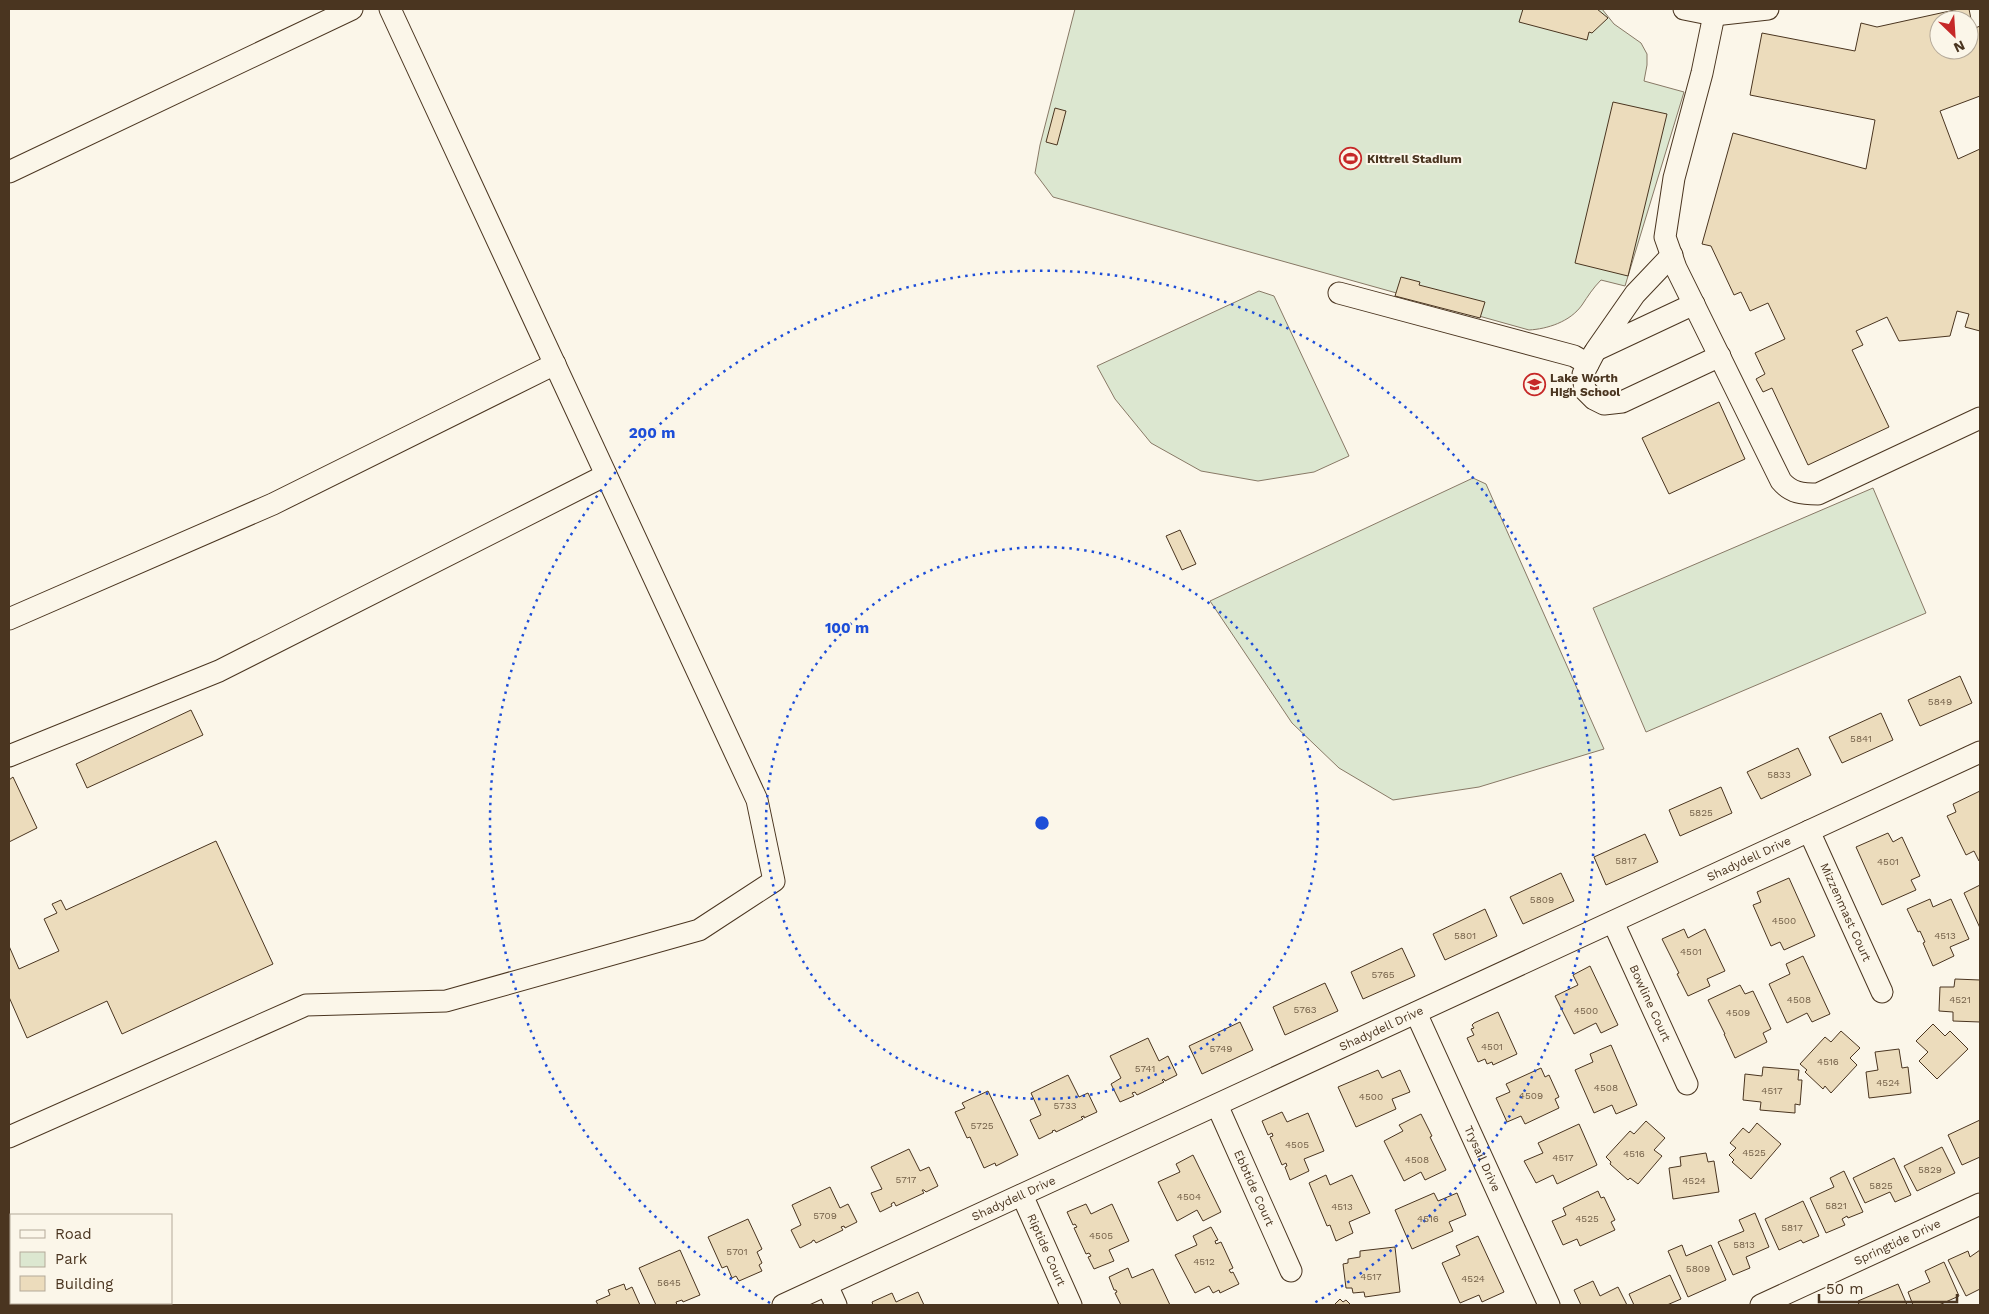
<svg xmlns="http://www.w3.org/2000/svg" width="1989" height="1314" viewBox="0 0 1989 1314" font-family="'Work Sans',sans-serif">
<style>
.green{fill:#dce7d0;stroke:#887966}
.building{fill:#ecdcbc;stroke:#4a3520;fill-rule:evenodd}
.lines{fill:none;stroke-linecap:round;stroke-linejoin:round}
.minor-casing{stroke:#4a3520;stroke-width:23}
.minor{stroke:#fbf6e9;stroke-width:21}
.ring{fill:none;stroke:#1d4ed8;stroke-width:2.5;stroke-dasharray:2.5 5}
.labels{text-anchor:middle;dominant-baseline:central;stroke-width:4;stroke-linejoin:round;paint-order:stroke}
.number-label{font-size:10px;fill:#725f47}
.poi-label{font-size:12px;font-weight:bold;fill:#4a3520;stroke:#fbf6e9;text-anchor:start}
.street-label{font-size:12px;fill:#4a3520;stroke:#fbf6e9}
.centre{fill:#1d4ed8;stroke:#fbf6e9;stroke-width:2.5}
.ring-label{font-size:15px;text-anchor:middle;font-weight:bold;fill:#1d4ed8;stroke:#fbf6e9;stroke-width:4;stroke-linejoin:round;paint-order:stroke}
</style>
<rect width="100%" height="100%" fill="#fbf6e9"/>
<path class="green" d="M1075,9H1602L1614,24L1641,43L1647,54V65L1644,81L1684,92L1625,286L1601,280C1593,288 1588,296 1582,305C1570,322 1547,329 1529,330L1053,197L1035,173L1040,145Z
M1259,291L1274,296L1349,456L1314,472L1258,481L1201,471L1151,443L1115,399L1097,366Z
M1473,478L1486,484L1604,749L1479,787L1393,800L1339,768L1292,723L1210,601Z
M1873,488L1926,613L1646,732L1593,608Z"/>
<path class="building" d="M1523,9H1597L1608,18L1592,33L1589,32L1587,40L1519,22Z
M1959,9H1969L1973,29L1980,26V96L1940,111L1958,159L1980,149V331L1965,327L1969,314L1957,311L1950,336L1899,341L1887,317L1856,331L1863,345L1852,350L1889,427L1808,465L1772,388L1763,392L1756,379L1765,374L1755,353L1785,339L1768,303L1750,311L1741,292L1734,295L1711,246L1702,244L1733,133L1866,169L1875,120L1750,95L1762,33L1855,51L1861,23L1877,27ZM1939,20H1969V50H1939Z
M1613,102L1667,114L1628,276L1575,263Z
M1055,108L1066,111L1057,145L1046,142Z
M1401,277L1420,282L1419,285L1485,302L1480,318L1395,296Z
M1719,402L1745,459L1669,494L1642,438Z
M1180,530L1196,564L1182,570L1166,536Z
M1960,676L1972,703L1920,726L1908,700Z
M191,710L203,735L87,788L76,764Z
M1881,713L1893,740L1842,763L1829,737Z
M1798,748L1811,775L1761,799L1747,772Z
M13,777L37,828L9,842V780Z
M1721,787L1732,813L1680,836L1669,810Z
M1980,791V860L1979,861L1974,851L1966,855L1947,816L1956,812L1953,804Z
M1888,833L1893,842L1902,837L1920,876L1911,880L1916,890L1882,905L1856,847Z
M1645,834L1658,862L1606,885L1594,857Z
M216,841L273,964L122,1034L107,1001L27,1038L9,997V946L19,969L59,951L44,919L57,913L52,904L61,900L66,910Z
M1561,873L1574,901L1523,924L1510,897Z
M1789,878L1815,936L1784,950L1780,942L1771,946L1753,905L1761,902L1757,892Z
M1980,885V928L1964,893Z
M1930,899L1933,907L1951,899L1969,939L1950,947L1954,956L1933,966L1923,943L1925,942L1920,931L1918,932L1907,909Z
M1485,909L1497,936L1445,960L1433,934Z
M1684,929L1688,938L1705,929L1725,971L1707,979L1710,986L1688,996L1677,974L1679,973L1662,939Z
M1402,948L1415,976L1363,999L1351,972Z
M1803,956L1830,1014L1812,1022L1807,1013L1787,1023L1769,984L1790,974L1786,964Z
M1590,966L1618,1025L1601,1033L1596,1023L1574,1034L1555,996L1578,985L1573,975Z
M1955,979L1980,980V1022L1953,1021V1012L1939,1011L1940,987H1954Z
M1325,983L1338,1011L1285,1035L1273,1007Z
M1740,985L1745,994L1753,991L1771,1029L1763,1033L1767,1042L1735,1058L1724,1034H1725L1708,1000Z
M1498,1012L1517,1054L1493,1065L1492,1062L1487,1064L1485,1059L1478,1062L1467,1038L1474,1035L1471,1029L1474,1028L1472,1025L1474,1023Z
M1240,1022L1253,1050L1202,1074L1189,1046Z
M1933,1024L1945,1036L1950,1031L1968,1049L1937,1079L1919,1061L1928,1052L1916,1041Z
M1841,1031L1860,1048L1850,1058L1857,1065L1831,1093L1825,1086L1823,1089L1805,1072L1807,1070L1800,1064L1825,1037L1831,1042Z
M1148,1038L1159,1061L1168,1056L1177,1075L1165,1081L1164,1079L1162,1080L1164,1082L1137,1095L1135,1092L1132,1093L1134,1096L1120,1102L1111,1084L1121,1078L1110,1056Z
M1611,1045L1637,1105L1616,1114L1612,1105L1594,1113L1575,1070L1593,1062L1590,1054Z
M1899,1049L1902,1068L1908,1067L1911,1093L1869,1098L1866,1072L1878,1070L1875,1052Z
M1763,1067L1799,1070L1798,1080H1802L1800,1105L1795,1104V1113L1760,1110L1761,1102L1743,1100L1745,1074L1762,1076Z
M1541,1068L1545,1077L1549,1075L1559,1097L1555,1099L1559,1108L1525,1124L1521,1116L1507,1122L1496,1098L1510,1092L1506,1084Z
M1378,1070L1382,1078L1400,1070L1410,1092L1392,1099L1396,1109L1356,1127L1338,1087Z
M1068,1075L1079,1097L1088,1093L1097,1112L1084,1118V1116L1081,1117L1083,1119L1056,1132L1055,1130L1052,1131L1053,1132L1039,1139L1030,1120L1041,1115L1031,1093Z
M988,1091L1018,1155L996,1166L995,1163L984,1168L970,1137L967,1138L955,1112L965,1108L962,1103Z
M1282,1112L1287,1122L1308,1113L1324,1151L1304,1159L1309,1171L1290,1180L1285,1167L1287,1166L1286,1163L1282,1165L1270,1137L1273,1136L1272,1133L1268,1135L1262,1121Z
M1421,1114L1432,1136L1430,1137L1446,1170L1425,1180L1421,1172L1404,1181L1384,1141L1403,1131L1399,1125Z
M1980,1120V1157L1962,1165L1948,1135Z
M1646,1121L1665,1138L1654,1150L1662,1156L1638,1184L1630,1178L1628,1180L1610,1164L1611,1162L1606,1157L1630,1131L1634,1134Z
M1757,1123L1781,1144L1751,1179L1732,1162L1734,1160L1729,1155L1736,1148L1730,1143L1743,1128L1749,1133Z
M1579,1124L1597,1165L1557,1184L1553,1175L1536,1183L1524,1161L1543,1153L1538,1143Z
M1942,1147L1955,1173L1917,1191L1904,1166Z
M909,1149L920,1171L929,1167L938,1186L926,1192L924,1190H922L924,1193L896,1206L894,1202L891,1204L892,1206L880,1212L871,1193L882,1189L871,1167Z
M1706,1153L1708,1162L1714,1161L1719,1192L1673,1199L1669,1168L1681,1166L1680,1157Z
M1193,1155L1221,1212L1203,1221L1197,1210L1177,1221L1158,1182L1180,1172L1176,1164Z
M1894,1158L1911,1195L1895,1202L1890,1192L1865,1203L1853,1178Z
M1844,1171L1863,1212L1848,1218L1847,1216L1842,1219L1845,1225L1826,1233L1810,1198L1834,1187L1830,1178Z
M1326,1175L1330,1185L1352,1175L1370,1213L1349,1222L1353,1233L1336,1241L1330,1225L1327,1226L1309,1183Z
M830,1187L840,1208L848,1204L857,1222L845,1228L844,1226L841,1227L843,1230L816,1243L814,1240L812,1241V1242L800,1248L791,1230L801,1225L792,1205Z
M1598,1191L1601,1198L1604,1197L1615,1220L1611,1222L1615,1230L1580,1246L1577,1239L1563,1245L1552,1221L1566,1215L1563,1208Z
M1434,1193L1438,1201L1457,1193L1466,1215L1449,1222L1453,1231L1412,1249L1395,1210Z
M1803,1201L1819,1236L1803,1243L1801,1240L1779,1250L1765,1219Z
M1086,1204L1091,1214L1112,1204L1129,1241L1109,1250L1114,1261L1094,1269L1088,1257L1091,1256L1089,1253L1086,1254L1074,1228L1077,1227L1075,1224L1073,1225L1067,1212Z
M1755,1213L1769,1247L1746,1257L1750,1268L1733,1275L1718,1242L1744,1231L1739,1220Z
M748,1219L762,1249L757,1252L762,1263L759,1265L762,1271L739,1281L736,1276L732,1278L727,1266L722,1268L708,1237Z
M1211,1227L1218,1240L1215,1241L1216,1244L1221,1242L1233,1268L1229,1270L1231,1273L1233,1272L1239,1284L1220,1293L1219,1290L1213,1293L1209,1286L1195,1293L1175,1255L1197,1245L1193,1236Z
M1478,1236L1504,1292L1482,1302L1479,1295L1460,1303L1442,1263L1460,1255L1456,1246Z
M1682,1245L1686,1256L1711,1245L1726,1280L1688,1297L1668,1251Z
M1395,1247L1400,1292L1365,1297L1364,1292L1353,1293L1352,1288H1346L1343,1264L1348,1263V1259L1360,1257V1251Z
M680,1250L700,1295L683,1302L682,1300L676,1302L677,1305H656L639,1268Z
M1980,1250V1289L1966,1296L1948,1260L1968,1251L1970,1257Z
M1944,1262L1959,1296L1939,1305H1913L1908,1292L1930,1282L1925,1271Z
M1128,1268L1132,1278L1153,1269L1170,1305H1121L1115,1293L1117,1292L1116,1290H1114L1109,1277Z
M1670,1275L1681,1299L1667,1305H1634L1629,1294Z
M1593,1281L1600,1296L1618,1287L1627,1305H1581L1574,1290Z
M624,1284L626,1290L632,1287L640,1305H598L596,1301L610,1295L608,1290Z
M1898,1284L1907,1305H1859L1858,1301Z
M918,1292L924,1305H873L872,1302L892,1293L896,1302Z
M1340,1299L1343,1302L1346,1300L1351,1305H1334Z"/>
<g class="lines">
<defs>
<g id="minor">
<path d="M1684,9L1714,15L1768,9"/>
<path d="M1714,15L1702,73L1674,178L1665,237L1676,268L1781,481C1791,493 1802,494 1818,494L1980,418"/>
<path d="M9,172L352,9"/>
<path d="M1672,255L1635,294L1596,350L1694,304"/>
<path d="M1339,293L1574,356L1588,364"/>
<path d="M1594,353L1583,374L1585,390L1594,399L1604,404L1622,402L1720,356"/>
<path d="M9,619L273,504L555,364"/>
<path d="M9,756L219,671L606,475"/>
<path id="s1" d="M1809,831L1882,992"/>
<path id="s2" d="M1613,922L1687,1084"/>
<path id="s3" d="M1416,1013L1549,1305"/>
<path id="s4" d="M1217,1105L1291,1271"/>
<path d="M9,1137L306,1005L446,1001L699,930L774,881L757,800L390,9"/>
<path id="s5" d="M1022,1195L1071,1305"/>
<path d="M827,1285L836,1305"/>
<path id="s6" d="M783,1305L1980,752"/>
<path id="s7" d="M1761,1305L1980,1204"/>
</g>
</defs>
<use href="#minor" class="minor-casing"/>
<use href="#minor" class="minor"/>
</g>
<g class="ring">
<circle cx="1042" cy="823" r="276"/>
<path d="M770 1303A552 552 0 1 1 1314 1303"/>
</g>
<defs>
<symbol id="stadium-ring" viewBox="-11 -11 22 22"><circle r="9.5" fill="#fbf6e9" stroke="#c62828" stroke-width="1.5"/><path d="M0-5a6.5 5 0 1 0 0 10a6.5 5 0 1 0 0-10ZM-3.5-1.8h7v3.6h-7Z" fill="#c62828"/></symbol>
<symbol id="school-ring" viewBox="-11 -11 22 22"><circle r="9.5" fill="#fbf6e9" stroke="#c62828" stroke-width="1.5"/><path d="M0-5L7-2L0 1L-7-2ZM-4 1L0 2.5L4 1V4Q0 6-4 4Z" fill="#c62828"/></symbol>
</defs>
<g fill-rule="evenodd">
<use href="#stadium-ring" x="1338" y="146" width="25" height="25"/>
<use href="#school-ring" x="1522" y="372" width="25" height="25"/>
</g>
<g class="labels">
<g class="number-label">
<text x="1940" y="701">5849</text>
<text x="1861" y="738">5841</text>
<text x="1779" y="774">5833</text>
<text x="1701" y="812">5825</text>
<text x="1626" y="860">5817</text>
<text x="1888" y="861">4501</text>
<text x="1542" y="899">5809</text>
<text x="1784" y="920">4500</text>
<text x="1465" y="935">5801</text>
<text x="1945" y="935">4513</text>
<text x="1691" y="951">4501</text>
<text x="1383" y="974">5765</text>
<text x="1799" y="999">4508</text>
<text x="1960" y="999">4521</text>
<text x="1305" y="1009">5763</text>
<text x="1586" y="1010">4500</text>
<text x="1738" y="1012">4509</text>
<text x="1492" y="1046">4501</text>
<text x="1221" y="1048">5749</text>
<text x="1828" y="1061">4516</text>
<text x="1145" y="1068">5741</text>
<text x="1888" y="1082">4524</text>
<text x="1606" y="1087">4508</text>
<text x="1772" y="1090">4517</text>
<text x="1531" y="1095">4509</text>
<text x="1371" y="1096">4500</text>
<text x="1065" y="1105">5733</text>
<text x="982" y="1125">5725</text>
<text x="1297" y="1144">4505</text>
<text x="1754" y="1152">4525</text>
<text x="1634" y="1153">4516</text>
<text x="1563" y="1157">4517</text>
<text x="1417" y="1159">4508</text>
<text x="1930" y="1169">5829</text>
<text x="906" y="1179">5717</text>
<text x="1694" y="1180">4524</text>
<text x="1881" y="1185">5825</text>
<text x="1189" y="1196">4504</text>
<text x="1836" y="1205">5821</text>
<text x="1342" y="1206">4513</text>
<text x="825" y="1215">5709</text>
<text x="1428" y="1218">4516</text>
<text x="1587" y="1218">4525</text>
<text x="1792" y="1227">5817</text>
<text x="1101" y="1235">4505</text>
<text x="1744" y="1244">5813</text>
<text x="737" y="1251">5701</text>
<text x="1204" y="1261">4512</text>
<text x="1698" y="1268">5809</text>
<text x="1371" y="1276">4517</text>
<text x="1473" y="1278">4524</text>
<text x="669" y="1282">5645</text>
</g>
<g class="poi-label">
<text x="1367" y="159">Kittrell Stadium</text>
<text x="1550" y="378">Lake Worth<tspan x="1550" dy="14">High School</tspan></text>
</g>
<g class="street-label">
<text stroke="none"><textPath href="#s6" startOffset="1064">Shadydell Drive</textPath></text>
<text stroke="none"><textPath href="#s1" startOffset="89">Mizzenmast Court</textPath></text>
<text stroke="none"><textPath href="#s2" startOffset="89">Bowline Court</textPath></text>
<text stroke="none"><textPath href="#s6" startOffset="659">Shadydell Drive</textPath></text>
<text stroke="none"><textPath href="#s3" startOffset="160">Trysail Drive</textPath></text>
<text stroke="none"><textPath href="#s4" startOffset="91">Ebbtide Court</textPath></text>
<text stroke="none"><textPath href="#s6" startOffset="254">Shadydell Drive</textPath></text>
<text stroke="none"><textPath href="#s7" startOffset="150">Springtide Drive</textPath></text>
<text stroke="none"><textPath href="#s5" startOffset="60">Riptide Court</textPath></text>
</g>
</g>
<circle cx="1042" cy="823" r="8" class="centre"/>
<g class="ring-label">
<text x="652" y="438">200 m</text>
<text x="847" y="633">100 m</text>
</g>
<rect width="1989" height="1314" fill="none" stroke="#4a3520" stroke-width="20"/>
<rect x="10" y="1214" width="162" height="90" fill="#fbf6e9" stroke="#b4a999"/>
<rect x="20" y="1230" width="25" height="8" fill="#fbf6e9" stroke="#b4a999"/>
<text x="55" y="1239" font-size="15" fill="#4a3520">Road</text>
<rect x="20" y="1252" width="25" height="15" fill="#dce7d0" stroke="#b4a999"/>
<text x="55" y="1264" font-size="15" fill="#4a3520">Park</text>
<rect x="20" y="1276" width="25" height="15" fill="#ecdcbc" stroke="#b4a999"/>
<text x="55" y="1289" font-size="15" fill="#4a3520">Building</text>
<g transform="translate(1954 35) rotate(155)"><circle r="24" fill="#fbf6e9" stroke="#b4a999"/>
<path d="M0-4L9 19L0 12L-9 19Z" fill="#c62828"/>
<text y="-8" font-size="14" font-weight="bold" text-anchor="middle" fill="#4a3520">N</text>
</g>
<path d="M1819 1294v8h138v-8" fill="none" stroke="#4a3520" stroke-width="2.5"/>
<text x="1826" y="1294" font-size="15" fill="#4a3520" stroke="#fbf6e9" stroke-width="4" paint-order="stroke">50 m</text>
</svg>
